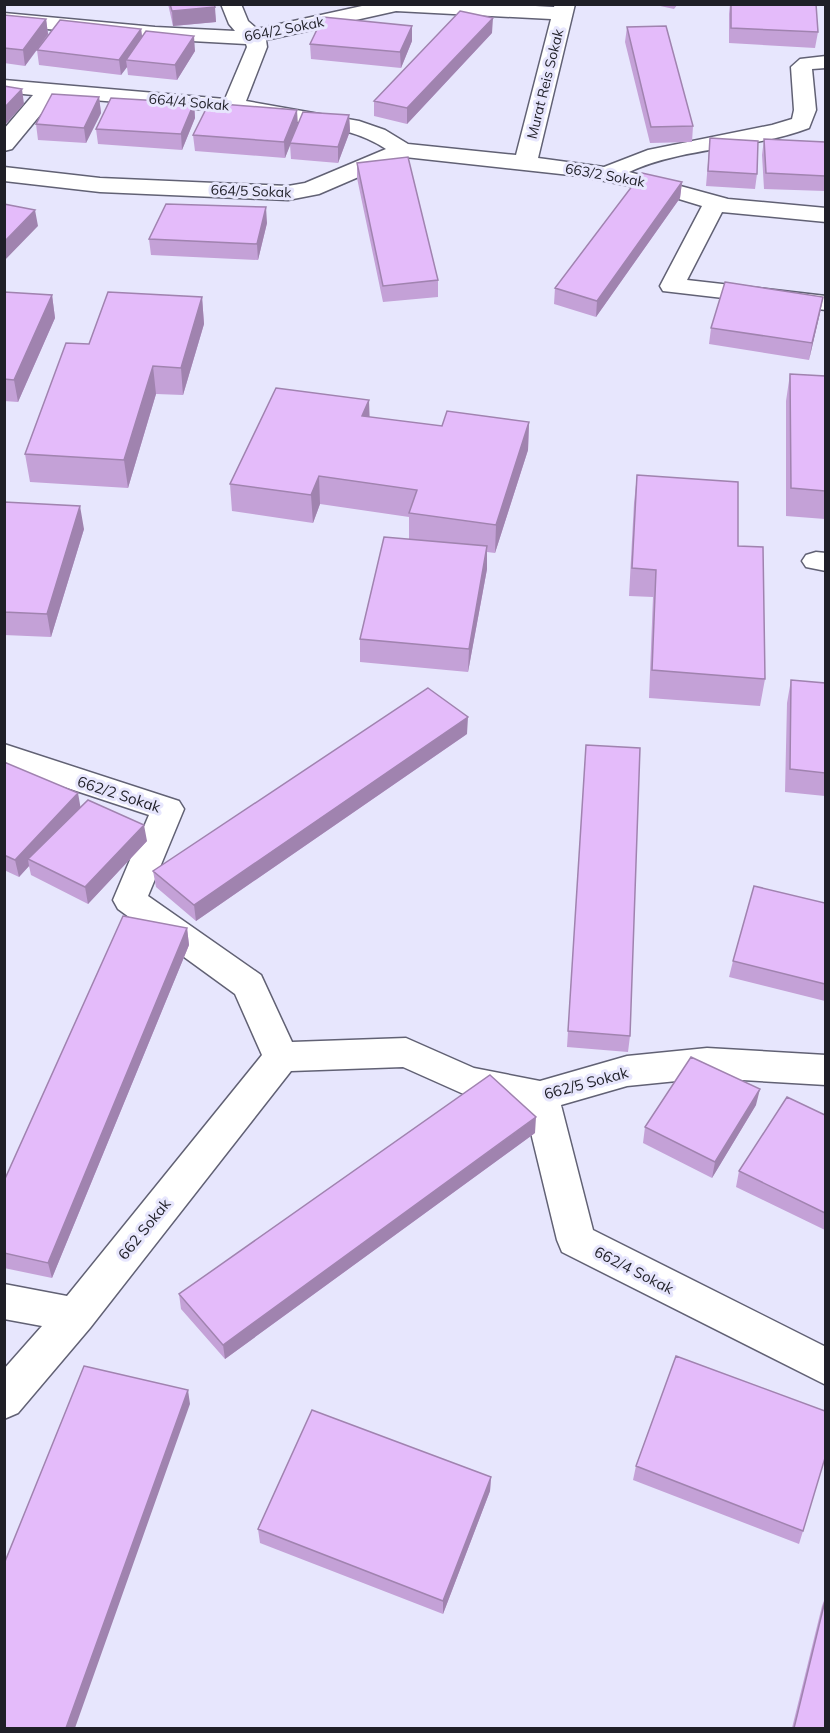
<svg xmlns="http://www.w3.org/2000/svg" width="830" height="1733" viewBox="0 0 830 1733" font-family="Mulish,sans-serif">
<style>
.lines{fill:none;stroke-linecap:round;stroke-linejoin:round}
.street-casing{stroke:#616174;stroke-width:3}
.street{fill:#fff;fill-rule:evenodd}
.wall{fill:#c4a1d7}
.shaded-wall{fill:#a083af}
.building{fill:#e4bbfa;stroke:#a083af;stroke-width:1.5}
.labels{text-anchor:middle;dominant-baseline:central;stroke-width:6;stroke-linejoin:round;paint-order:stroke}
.far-street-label{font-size:14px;fill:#1f1f27;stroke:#e7e6fd}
.street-label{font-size:15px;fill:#1f1f27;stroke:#e7e6fd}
</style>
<rect width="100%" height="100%" fill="#e7e6fd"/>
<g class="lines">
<defs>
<path id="street" d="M221,4H241L248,21L257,29L371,4H499L554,7L555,4H575L538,158L604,167L648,150L772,125L792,119L794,110L791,67L800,59L826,56V68L812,69L816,110L809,128C751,150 686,146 629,172L728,199L826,208V222L722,212L687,280L826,296V310L663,291L660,286L702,206L646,189L579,176L405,157L319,194L288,200L100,192L4,181V167L100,178L288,186L305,183L386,149C355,128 315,125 280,119C205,108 130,103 55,97L12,149L4,151V129L33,95L4,92V80L225,99L247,47L246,44L155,39L4,25V13L155,27L235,31L229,24ZM396,11L551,19L516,155L408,144L385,130L359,121L246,101L267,47L266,40Z
M816,552L826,553V571L806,567L802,561L806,555Z
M4,744L179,801L184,809L148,896L261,975L292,1042L406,1038L474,1068L540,1081L627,1056L707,1048L826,1055V1085L707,1078L627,1086L561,1105L593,1230L826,1347V1385L562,1252L557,1240L525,1108L468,1096L403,1067L291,1071L90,1328L18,1413L4,1419V1369L42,1326L4,1319V1284L67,1296L262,1055L235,994L118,909L113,900L149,815L4,767Z"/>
</defs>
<use href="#street" class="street-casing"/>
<use href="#street" class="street"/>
</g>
<path class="wall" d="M168,4H214L216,22L173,26Z
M651,4H678L674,9Z
M730,4L818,32L815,48L729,43V14Z
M4,15L46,19L48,34L141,29L142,36L195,51L177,80L128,75L127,67L121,75L39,65L37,50L25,66L4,63Z
M412,26V41L401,68L311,59L310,44Z
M627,27L693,126L692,142L650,143L625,42Z
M492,33L407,124L374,116V101Z
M99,97L101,113L86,143L38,140L36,124Z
M194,103L195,118L182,150L98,144L96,129Z
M349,115L350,131L338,163L291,159L290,144L285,158L195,151L193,135L298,125Z
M710,138L757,174L755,189L706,186Z
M764,139L825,142V191L764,189L762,155Z
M357,163L438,280V297L383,302L357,178Z
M682,182L680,198L596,317L554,304L555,288Z
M267,223L258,260L151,255L149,239Z
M4,292L52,295L55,318L18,402L4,401Z
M202,297L204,324L183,395L156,394L128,488L30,482L25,454L89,344Z
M823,297L820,313L809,360L709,344L711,328Z
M790,374L825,376V519L786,516V401Z
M369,400V417L442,426L529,422L528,450L495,553L487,552V569L468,672L360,662V639L409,539V517L320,504L313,523L232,511L230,484Z
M637,475L738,546L765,679L760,706L649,698L653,597L629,596L634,503Z
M4,502L84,529L51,637L4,635Z
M791,680L825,683V796L785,792L787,703Z
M467,734L196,921L156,887L153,871Z
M586,745L630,1036L628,1052L567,1047Z
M4,762L80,807L147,841L88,904L31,875L29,866L19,877L4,870Z
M825,903V1001L729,977L733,961Z
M187,928L189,945L52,1278L4,1268V1181Z
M756,1105L712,1178L643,1143L645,1127Z
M825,1115V1230L736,1187L739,1171Z
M535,1133L225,1359L181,1309L179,1294Z
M636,1466L803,1531L799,1544L633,1480Z
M491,1477L490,1491L443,1614L260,1543L258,1529Z
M825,1598V1728H792L822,1606Z"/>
<path class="shaded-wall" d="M215,7L216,22L173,26L172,11Z
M493,18L492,33L407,124V108Z
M46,19L48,34L25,66L23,50Z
M412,26V41L401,68L400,52Z
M141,29L143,44L126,60L127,67L121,75L119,60Z
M194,36L195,51L177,80L175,65Z
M22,89L24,104L4,126V108Z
M99,97L101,113L86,143L84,128Z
M194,103L195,118L182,150L181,134Z
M297,110L298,126L285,158L284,142Z
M349,115L350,131L338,163V147Z
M682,182L680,198L596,317L597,301Z
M266,207L267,223L258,260L257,244Z
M35,210L38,226L4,261V242Z
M52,295L55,318L18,402L14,380Z
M202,297L204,324L183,395L181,368Z
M823,297L820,313L809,360L812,343Z
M153,366L156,394L128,488L124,460Z
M369,400L370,428L362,416Z
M529,422L528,450L495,553L496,525Z
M319,476L320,504L313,523L311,495Z
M80,506L84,529L51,637L47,614Z
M487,546V569L468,672L469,649Z
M468,717L467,734L196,921L194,905Z
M78,793L81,810L28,859L29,866L19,877L15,860Z
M144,825L147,841L88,904L85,887Z
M187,928L189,945L52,1278L48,1263Z
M760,1089L756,1105L712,1178L715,1162Z
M536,1117L535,1133L225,1359L223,1345Z
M188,1390L190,1404L75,1728H66Z
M491,1477L490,1491L443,1614V1601Z"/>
<path class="building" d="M170,4H214L215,7L172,11Z
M731,4H816L818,32L731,28Z
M460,11L493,18L407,108L374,101Z
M4,15L46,19L23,50L4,48Z
M323,17L412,26L400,52L310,44Z
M60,20L141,29L119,60L37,50Z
M666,26L693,126L651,127L627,27Z
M146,31L194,36L175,65L126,60Z
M4,86L22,89L4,108Z
M52,94L99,97L84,128L36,124Z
M111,98L194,103L181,134L96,129Z
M209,103L297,110L284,142L193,135Z
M303,112L349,115L338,147L290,143Z
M710,138L758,141L757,174L708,171Z
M764,139L825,142V176L766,173Z
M408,157L438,280L383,286L357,163Z
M642,173L682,182L597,301L555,288Z
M4,204L35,210L4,242Z
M166,204L266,207L257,244L149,239Z
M725,282L823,297L812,343L711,328Z
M4,292L52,295L14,380L4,379Z
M108,292L202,297L181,368L153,366L124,460L25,454L66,343L89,344Z
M790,374L825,376V491L791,488Z
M276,388L369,400L362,416L442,426L447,411L529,422L496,525L409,513L417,490L319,476L311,495L230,484Z
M637,475L738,482V546L763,547L765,679L652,670L656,570L632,568Z
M4,502L80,506L47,614L4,612Z
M384,537L487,546L469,649L360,639Z
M791,680L825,683V773L790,769Z
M428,688L468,717L194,905L153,871Z
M586,745L640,748L630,1036L568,1031Z
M4,762L78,793L15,860L4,855Z
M88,800L144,825L85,887L28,859Z
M754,886L825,903V984L733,961Z
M123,916L187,928L48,1263L4,1253V1181Z
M691,1057L760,1089L715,1162L645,1127Z
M490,1075L536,1117L223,1345L179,1294Z
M787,1097L825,1115V1213L739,1171Z
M676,1356L825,1411V1458L803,1531L636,1466Z
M84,1366L188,1390L66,1728H4V1564Z
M312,1410L491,1477L443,1601L258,1529Z
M825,1601V1728H794Z"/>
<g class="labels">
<g class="far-street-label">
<text transform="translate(284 29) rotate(-11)">664/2 Sokak</text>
<text transform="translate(545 84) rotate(-76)">Murat Reis Sokak</text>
<text transform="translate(189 102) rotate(5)">664/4 Sokak</text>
<text transform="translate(605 175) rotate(10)">663/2 Sokak</text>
<text transform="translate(251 191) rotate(2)">664/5 Sokak</text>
</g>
<g class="street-label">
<text transform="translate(119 794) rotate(18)">662/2 Sokak</text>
<text transform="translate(586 1083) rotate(-15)">662/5 Sokak</text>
<text transform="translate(144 1229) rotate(-51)">662 Sokak</text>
<text transform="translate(634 1270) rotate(27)">662/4 Sokak</text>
</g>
</g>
<rect width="830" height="1733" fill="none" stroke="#1f1f27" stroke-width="12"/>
</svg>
